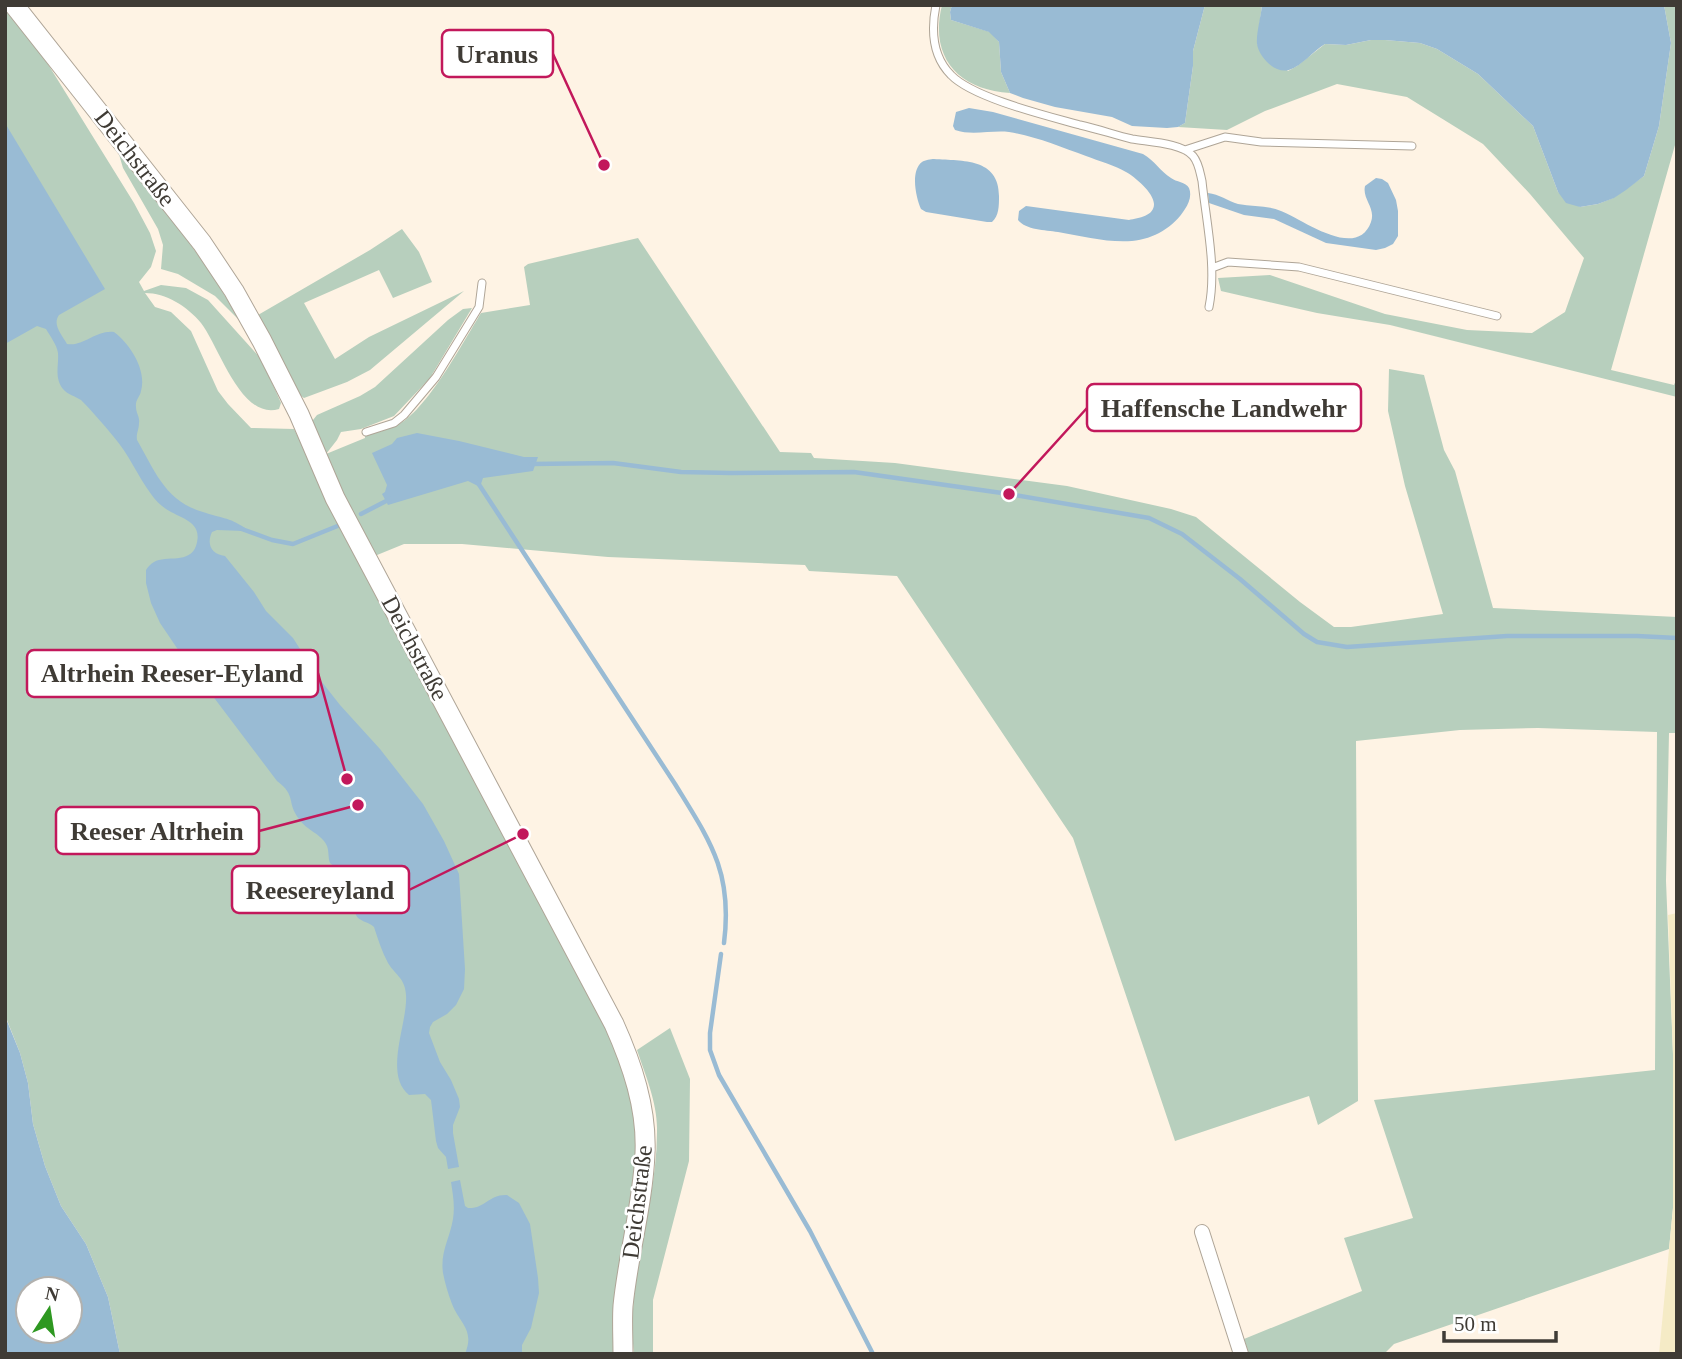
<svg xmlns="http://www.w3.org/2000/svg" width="1682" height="1359" viewBox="0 0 1682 1359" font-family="'Times New Roman',serif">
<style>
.green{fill:#b7cfbd}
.sand{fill:#f5ebc6}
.water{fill:#99bbd4;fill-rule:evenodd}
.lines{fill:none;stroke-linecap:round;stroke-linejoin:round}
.stream{stroke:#99bbd4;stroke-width:4.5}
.lane-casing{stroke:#afa597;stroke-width:9}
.street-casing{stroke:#afa597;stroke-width:16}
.secondary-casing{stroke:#afa597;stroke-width:21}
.lane{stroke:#fff;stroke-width:7}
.street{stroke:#fff;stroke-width:14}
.secondary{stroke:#fff;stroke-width:19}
.labels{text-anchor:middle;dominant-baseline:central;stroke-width:5;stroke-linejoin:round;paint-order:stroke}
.street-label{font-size:24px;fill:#3f3b35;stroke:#fff}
.leader{fill:none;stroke:#c2185b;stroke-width:2.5}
.callout-dot{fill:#c2185b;stroke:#fff;stroke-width:2.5}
.callout{fill:#fff;stroke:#c2185b;stroke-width:2.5}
.callout-label{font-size:26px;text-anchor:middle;font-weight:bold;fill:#3f3b35}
</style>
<rect width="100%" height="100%" fill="#fef3e4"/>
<path class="green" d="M942,5H952L950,12L951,20L990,32L999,42L1001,72L1010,93C958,90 929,57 942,5Z
M1205,5H1262L1257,44L1288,71L1297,66L1325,44L1346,45L1371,40H1385L1420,43L1437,49L1478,74L1533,126L1558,192L1580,207L1598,204L1613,198L1644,176L1659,126L1671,43L1664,5H1677V138L1611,370L1674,385L1677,378V397L1390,325L1317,313L1221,291L1218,278L1270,275L1385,314L1467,330L1532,333L1565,312L1584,258L1530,194L1483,144L1407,97L1337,84L1265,111L1227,130L1178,127L1185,123L1193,66V51Z
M5,9L46,61L134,203L150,233L156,251L151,267L139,282L144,291L161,285L186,288L208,300L262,360L281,403L279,409C241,421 219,346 201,323C187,306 166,293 145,293L155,307L171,312L191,331L218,391L228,404L251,428L294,429L310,461L313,420L317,415L360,396L375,387L448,320L463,309L472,308L430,378L394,416L361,429L341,432L337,440L326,454L365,438V436C375,433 386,430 396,426C427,411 463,342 481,313L530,305L524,267L528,264L638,238L780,452L811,453L814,458L895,463L1067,486L1171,509L1196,517L1300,602L1334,627H1351L1443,614L1405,486L1388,411L1389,369L1424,375L1444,450L1455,471L1493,608L1677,617V733H1669L1666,881L1673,1054V1208L1669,1249L1394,1344L1384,1354H1249L1244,1339L1362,1291L1344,1238L1413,1218L1374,1100L1655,1070L1657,732L1538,728L1460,730L1356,741L1358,1101L1318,1125L1309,1096L1175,1141L1073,838L897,576L809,571L805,565L608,557L462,544H404L360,562L614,1041L626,1075L634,1111L636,1150L615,1354H120L108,1297L86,1244L61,1206L45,1166L33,1124L28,1083L20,1053L5,1015Z
M118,151C161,206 206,259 239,320L215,296L178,274L161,269L163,245L158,229L123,168Z
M402,229L419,252L432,282L393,298L379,270L304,303L335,359L369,337L464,291L370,370L347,382L304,398L297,393L258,315L370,250Z
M670,1028L690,1079L689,1161L653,1300V1354H634C625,1278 658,1204 657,1128C657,1102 645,1074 637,1050Z"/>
<path class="sand" d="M1677,913V1354H1659L1673,1208V1054L1668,915Z"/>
<path class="water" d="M952,5H1205L1193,51V66L1185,123L1178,127L1167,128L1132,126L1112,117L1055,107L1023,98L1010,93L1001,72L999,42L989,32L951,20L950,12Z
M1262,5H1664L1671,43L1659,126L1644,176L1626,190L1614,198L1598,204L1580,207L1566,203L1558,192L1533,126L1478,74L1437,49L1420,43L1385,40H1371L1346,45L1325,44C1313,51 1302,66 1289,70C1275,74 1259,57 1257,44C1256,34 1261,16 1262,5Z
M969,108L993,112L1143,154C1155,161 1160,171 1171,178C1176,182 1186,182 1189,188C1192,195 1189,203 1185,209C1174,227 1154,239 1132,241C1108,243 1082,236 1058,232C1045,230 1026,230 1018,220L1019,211L1026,206L1129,220C1139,218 1154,216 1154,204C1154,193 1135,177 1126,172C1114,165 1099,161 1086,156C1061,147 1035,136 1009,132C991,130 972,136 955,130L953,126L956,112Z
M5,123L105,289L59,315C52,325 62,335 67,344C84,347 95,330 114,332C130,344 147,370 141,391C140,397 135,400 136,407C136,413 140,417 139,423C139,430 136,433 137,440C155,471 165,501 203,512C220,518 229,517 245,528L244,531L217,530L212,532C206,545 212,554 225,556L254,592L266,611L293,638L318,677L340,705L380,749L423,804L444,841L459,874L465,969L464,989L456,1005L447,1014L433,1022L430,1027L429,1033L440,1062L451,1080L459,1099L460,1107L453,1125V1133L459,1167L448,1169L446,1157L438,1148L436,1141L431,1100L425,1094L409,1095C383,1074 408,1023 406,995C405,978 396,976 388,963C382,952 378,939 374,927C369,922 358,921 356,915C354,911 357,903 356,898C355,882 341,873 330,863C328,858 329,851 327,846C322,834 306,830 299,819C286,802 297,796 277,781L181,654L160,623L151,603L146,583V570C148,567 150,564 154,562C166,555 190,564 196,546C204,521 181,519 166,509C160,505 155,500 151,494C137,475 129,454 113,436C103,424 92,411 81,400C75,396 68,395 63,389C54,377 59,366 58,353C57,345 50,336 46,329L37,326L5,344Z
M934,159C963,161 999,158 999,196C999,206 999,216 992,222H987L926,212L921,209C916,198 910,171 922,162C925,160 931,159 934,159Z
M1376,178L1382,179L1388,183L1396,200L1398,211V236L1393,244L1385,248L1376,250L1326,243L1274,219L1244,215L1209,203L1208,193C1219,194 1228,201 1238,204C1253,207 1267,205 1281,211C1302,219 1357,261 1371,222C1376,208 1362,199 1365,186Z
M417,433L459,441L524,457H538L533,471L483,478L480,487L468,481L388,505L382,494L385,492L387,485L372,453L392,444L397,438Z
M5,1016L20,1053L28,1083L33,1124L45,1166L61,1206L86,1244L108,1297L120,1354H5ZM28,1289H70V1331H28Z
M460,1180L465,1206L468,1208C485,1209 489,1194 507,1195L519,1203L530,1224L538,1278L539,1293L531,1328L522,1345V1354H465C475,1330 460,1324 452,1304C448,1294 445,1283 443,1273C440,1252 450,1238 453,1219C455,1206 453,1195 451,1182Z"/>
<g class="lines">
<path class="stream" d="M531,464L613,463L681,472L731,473L854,472L1009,494L1149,518L1182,534L1240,579L1304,634L1317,642L1347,647L1507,636H1637L1677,638
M478,483L675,784C710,841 733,872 724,943
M361,514L390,499
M239,528L272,540L293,544L340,525
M721,954L710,1033V1050L719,1075L810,1231L873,1354"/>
<defs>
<path id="lane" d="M936,5C931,30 932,56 951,75C973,98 1048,116 1080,125C1098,129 1115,135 1132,139C1149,142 1182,143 1193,156C1199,163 1200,173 1202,181C1206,221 1217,267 1209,307
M1185,150L1225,137L1261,142L1412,146
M1212,268L1228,262L1299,267L1497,316
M366,432L394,423L404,415L436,377L479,307L482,283"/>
<path id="street" d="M1202,1232L1241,1354"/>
<path id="secondary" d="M14,5L202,243L234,291L262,341L299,414L335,498L614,1024C632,1064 647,1108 645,1153C643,1204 628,1255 623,1306C622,1321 623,1338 623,1354"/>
</defs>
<use href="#lane" class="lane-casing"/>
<use href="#street" class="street-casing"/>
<use href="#secondary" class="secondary-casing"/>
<use href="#lane" class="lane"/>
<use href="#street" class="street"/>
<use href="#secondary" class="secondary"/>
</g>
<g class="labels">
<g class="street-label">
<text transform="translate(135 158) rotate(52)">Deichstraße</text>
<text transform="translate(415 648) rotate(62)">Deichstraße</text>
<text transform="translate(637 1202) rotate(-83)">Deichstraße</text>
</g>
</g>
<path class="leader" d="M604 165L553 54M1009 494L1087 408M347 779L318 673M358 805L259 831M523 834L409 890"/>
<g class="callout-dot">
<circle cx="604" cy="165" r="7"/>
<circle cx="1009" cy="494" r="7"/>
<circle cx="347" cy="779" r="7"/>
<circle cx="358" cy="805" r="7"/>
<circle cx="523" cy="834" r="7"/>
</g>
<g class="callout">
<rect x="442" y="30" width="111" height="47" rx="7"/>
<rect x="1087" y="384" width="274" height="47" rx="7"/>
<rect x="27" y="650" width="291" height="47" rx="7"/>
<rect x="56" y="807" width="203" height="47" rx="7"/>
<rect x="232" y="866" width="177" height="47" rx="7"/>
</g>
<g class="callout-label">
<text x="497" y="63">Uranus</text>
<text x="1224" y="417">Haffensche Landwehr</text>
<text x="172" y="682">Altrhein Reeser-Eyland</text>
<text x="157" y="840">Reeser Altrhein</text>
<text x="320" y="899">Reesereyland</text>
</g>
<rect width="1682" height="1359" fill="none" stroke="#3f3b35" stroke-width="14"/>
<g transform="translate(49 1310) rotate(12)"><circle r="33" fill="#ffffff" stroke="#b2b1ae" stroke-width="2"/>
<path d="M0-5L12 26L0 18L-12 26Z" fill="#2e9821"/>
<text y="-10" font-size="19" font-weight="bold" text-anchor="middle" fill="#3f3b35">N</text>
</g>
<path d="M1444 1331v10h112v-10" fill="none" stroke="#3f3b35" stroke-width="3.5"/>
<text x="1454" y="1331" font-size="21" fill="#3f3b35" stroke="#ffffff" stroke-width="5" paint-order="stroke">50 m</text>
</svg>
